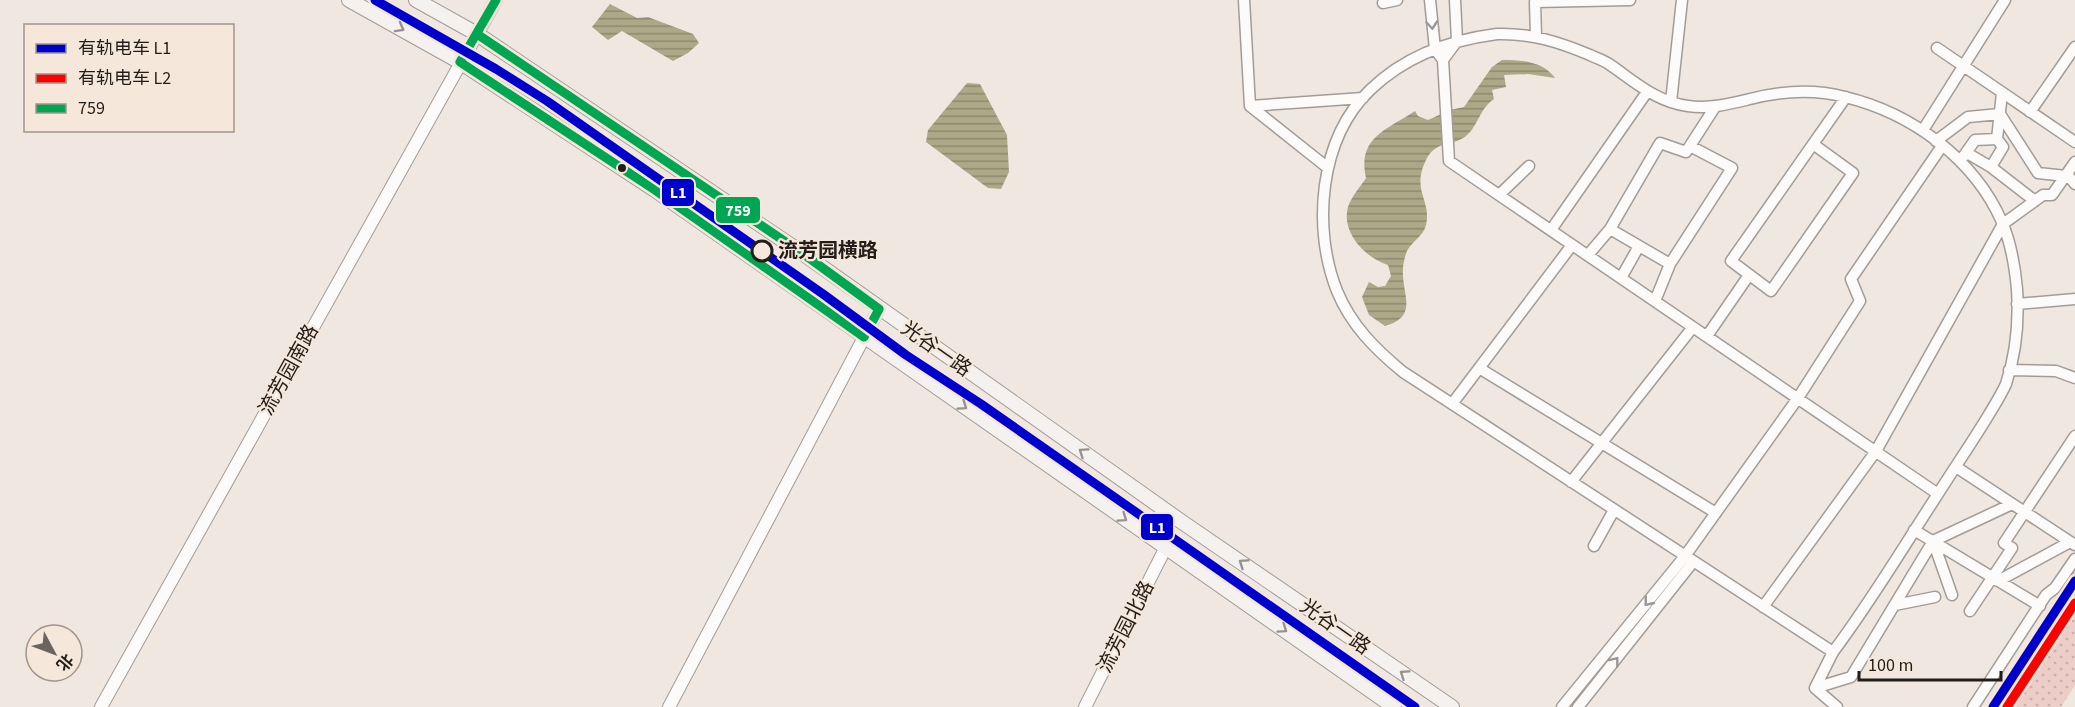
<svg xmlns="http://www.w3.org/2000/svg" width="2075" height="707" viewBox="0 0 2075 707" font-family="'Source Sans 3','Noto Sans SC',sans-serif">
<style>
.park{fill:url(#park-dots)}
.water{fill:url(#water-rules)}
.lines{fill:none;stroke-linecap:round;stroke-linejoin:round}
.minor-casing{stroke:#a29c97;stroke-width:13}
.tertiary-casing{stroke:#a29c97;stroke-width:14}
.secondary-casing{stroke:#a29c97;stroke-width:16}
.minor{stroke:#fdfbfa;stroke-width:10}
.tertiary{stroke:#fdfbfa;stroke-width:12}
.secondary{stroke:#f4f1ee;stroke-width:14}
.bus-1-casing{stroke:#f5e7da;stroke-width:14}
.bus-1{stroke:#00a651;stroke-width:9}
.tram-1-casing{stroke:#f5e7da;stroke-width:14}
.tram-2-casing{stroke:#f5e7da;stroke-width:14}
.tram-1{stroke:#0000cd;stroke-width:9}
.tram-2{stroke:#f00;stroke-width:9}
.oneway{stroke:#9a9795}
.oneway2{stroke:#96928e}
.bus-dot{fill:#221d19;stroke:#f5e7da;stroke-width:2}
.stop-dot{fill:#f5e7da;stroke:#221d19;stroke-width:3}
.labels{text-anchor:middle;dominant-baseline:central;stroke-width:4.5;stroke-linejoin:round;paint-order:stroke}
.stop-label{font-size:20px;font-weight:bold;fill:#221d19;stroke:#f5e7da;text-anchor:start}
.street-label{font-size:20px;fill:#221d19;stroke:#f5e7da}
.line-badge{stroke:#f5e7da;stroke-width:2}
.badge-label{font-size:16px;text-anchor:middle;font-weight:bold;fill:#fff}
</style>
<defs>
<pattern id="park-dots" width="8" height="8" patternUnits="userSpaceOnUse" patternTransform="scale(1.5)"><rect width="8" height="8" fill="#eccdc7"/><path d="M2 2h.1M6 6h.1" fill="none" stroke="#cab0aa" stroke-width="1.8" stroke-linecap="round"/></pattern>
<pattern id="water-rules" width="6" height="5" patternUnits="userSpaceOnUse" patternTransform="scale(1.5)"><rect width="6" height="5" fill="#ada988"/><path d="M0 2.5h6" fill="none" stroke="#8c896e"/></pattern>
</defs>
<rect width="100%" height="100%" fill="#efe7e0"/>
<path class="park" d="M2075,567V685L2061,707H1988Z"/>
<path class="water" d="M610,4L637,18L648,17L693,34L699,43L688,53L673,61L622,31L608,40L592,27Z
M1502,60C1521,60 1543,61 1555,78L1528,74L1504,75L1506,87L1492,90L1494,99C1480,108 1478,126 1466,136C1454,146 1437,140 1427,158C1410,190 1432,200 1426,225C1423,237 1412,241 1407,251C1405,256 1403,264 1403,269C1401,293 1420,316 1385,326L1369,315L1362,297L1369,282L1378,287L1385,286L1391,276L1388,265C1365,258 1341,232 1348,207C1351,197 1361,186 1366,178C1357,138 1386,130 1415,111L1418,116L1428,120L1450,110L1464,107L1492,67Z
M967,83L980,84L1007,135L1009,172L1001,189L988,188L926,142L928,130Z"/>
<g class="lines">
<defs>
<path id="minor" d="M1244,0L1250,106L1328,168
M1430,0L1435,49L1443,60L1449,161L1938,494
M1383,3L1397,0
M1497,34C1531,33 1559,42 1590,55C1596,58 1603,60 1609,64C1634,81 1656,102 1688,106C1710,109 1729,104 1750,99C1781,91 1814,89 1845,97C1911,113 1974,158 2002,222C2011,243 2015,267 2017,289C2019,320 2016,354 2006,384C2001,395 1994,406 1988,416C1971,444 1953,470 1936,497C1902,549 1870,603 1833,652L1403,372C1375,349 1351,325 1337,291C1312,228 1319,139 1370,90C1405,56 1450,40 1497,34Z
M1536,37L1535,2L1630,0
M1937,48L2075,142
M1443,60L1457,41L1455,0
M1671,102L1682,0
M1250,106L1363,98
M2030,112L2075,47
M1923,130L2005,0
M1936,141L1968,117L2000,114L2038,173L2066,176
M1813,144L1853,173L1771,291L1731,261L1846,97
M1967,153L1991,167L2035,201
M1963,157L1975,140L1997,139
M1991,167L2003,147L1997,139L2002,93
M2067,174L2075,184
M1499,195L1529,166
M1610,229L1670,264
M1551,230L1647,92
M1588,255L1610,229L1660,143L1686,152L1715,107
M1621,278L1639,246
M1655,301L1670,264L1732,168L1690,146
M2017,304L2075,299
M1707,336L1749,275
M1479,368L1716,513
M2009,370L2056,371L2075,378
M1452,404L1572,245
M1956,467L2075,545
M1571,482L1693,327
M1914,530L2040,606
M1933,541L1952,595
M1594,546L1614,510
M1998,581L2070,542
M1895,605L1935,597
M1763,607L1876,451L2003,224L2043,195H2052L2075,162
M1970,611L2012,548L2004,543L2075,436
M1815,688L1851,677L1933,541L2012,504
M1815,688L1833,652
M1815,688L1837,707
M1562,707L1685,556L1798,398L1860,301L1851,279L1942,146
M1578,707L1693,562
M1973,707L2046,595L2055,588L2075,559"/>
<path id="tertiary" d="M101,707L496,0
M669,707L879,309
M1085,707L1166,547"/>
<path id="secondary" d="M349,0L460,62L655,190L1394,707
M416,0L477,34L805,255L1182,522L1452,707"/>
</defs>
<use href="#minor" class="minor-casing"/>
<use href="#tertiary" class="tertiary-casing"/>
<use href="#secondary" class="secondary-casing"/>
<use href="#minor" class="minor"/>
<use href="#tertiary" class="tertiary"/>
<use href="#secondary" class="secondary"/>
<defs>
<path id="bus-1" d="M477,34L805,255L879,309L864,337L655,190L460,62L496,0"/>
</defs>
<use href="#bus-1" class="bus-1-casing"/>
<use href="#bus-1" class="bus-1"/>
<defs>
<path id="tram-1" d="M375,0L496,69L547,101L823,294L906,355L981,404L1415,707
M1993,707L2075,581"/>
<path id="tram-2" d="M2007,707L2075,603"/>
</defs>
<use href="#tram-1" class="tram-1-casing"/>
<use href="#tram-2" class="tram-2-casing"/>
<use href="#tram-1" class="tram-1"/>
<use href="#tram-2" class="tram-2"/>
</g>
<defs><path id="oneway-chevron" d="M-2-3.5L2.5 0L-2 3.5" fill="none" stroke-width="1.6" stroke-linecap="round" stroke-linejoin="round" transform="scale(1.5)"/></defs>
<g class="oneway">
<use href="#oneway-chevron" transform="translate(1432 25) rotate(85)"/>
<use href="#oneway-chevron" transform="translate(1648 602) rotate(129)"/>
<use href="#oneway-chevron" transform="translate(1615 661) rotate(-52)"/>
</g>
<g class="oneway2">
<use href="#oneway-chevron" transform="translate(400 28) rotate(29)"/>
<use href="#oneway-chevron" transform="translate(963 406) rotate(35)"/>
<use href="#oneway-chevron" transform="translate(1083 452) rotate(-145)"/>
<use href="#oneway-chevron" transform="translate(1123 518) rotate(35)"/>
<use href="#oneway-chevron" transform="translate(1243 563) rotate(-146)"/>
<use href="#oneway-chevron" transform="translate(1283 629) rotate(35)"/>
<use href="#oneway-chevron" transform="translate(1404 674) rotate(-145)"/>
</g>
<circle class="bus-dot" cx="622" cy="168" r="5"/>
<circle class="stop-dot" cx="762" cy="251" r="10"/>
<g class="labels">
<g class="stop-label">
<text x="778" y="251">流芳园横路</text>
</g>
<g class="street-label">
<text transform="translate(936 349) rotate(35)">光谷一路</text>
<text transform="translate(289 370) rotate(-61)">流芳园南路</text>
<text transform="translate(1126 627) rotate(-63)">流芳园北路</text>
<text transform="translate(1335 627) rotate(35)">光谷一路</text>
</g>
</g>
<g class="line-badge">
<rect x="661" y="178" width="34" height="29" rx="6" fill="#0000cd"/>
<rect x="715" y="196" width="46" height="28" rx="6" fill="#00a651"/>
<rect x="1140" y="513" width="34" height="28" rx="6" fill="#0000cd"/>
</g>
<g class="badge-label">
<text x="678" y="198">L1</text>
<text x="738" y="216">759</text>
<text x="1157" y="533">L1</text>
</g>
<rect x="24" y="24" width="210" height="108" fill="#f5e7da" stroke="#a1968d" stroke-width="1.5"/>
<rect x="36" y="44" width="30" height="9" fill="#0000cd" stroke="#a1968d" stroke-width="1.5"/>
<text x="78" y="54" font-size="18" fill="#221d19">有轨电车 L1</text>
<rect x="36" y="74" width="30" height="9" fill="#ff0000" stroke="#a1968d" stroke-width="1.5"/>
<text x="78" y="84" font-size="18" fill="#221d19">有轨电车 L2</text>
<rect x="36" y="104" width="30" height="9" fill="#00a651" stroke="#a1968d" stroke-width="1.5"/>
<text x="78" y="114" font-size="18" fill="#221d19">759</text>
<g transform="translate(54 653) rotate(131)"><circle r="28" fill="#f5e7da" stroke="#a1968d" stroke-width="1.5"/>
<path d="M0-4.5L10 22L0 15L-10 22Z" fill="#6a645f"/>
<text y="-9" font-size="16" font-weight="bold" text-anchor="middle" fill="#221d19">北</text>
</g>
<path d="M1859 671v9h142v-9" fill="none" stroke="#221d19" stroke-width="3"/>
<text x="1868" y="671" font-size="18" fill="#221d19" stroke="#f5e7da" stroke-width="4.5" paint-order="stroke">100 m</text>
</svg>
